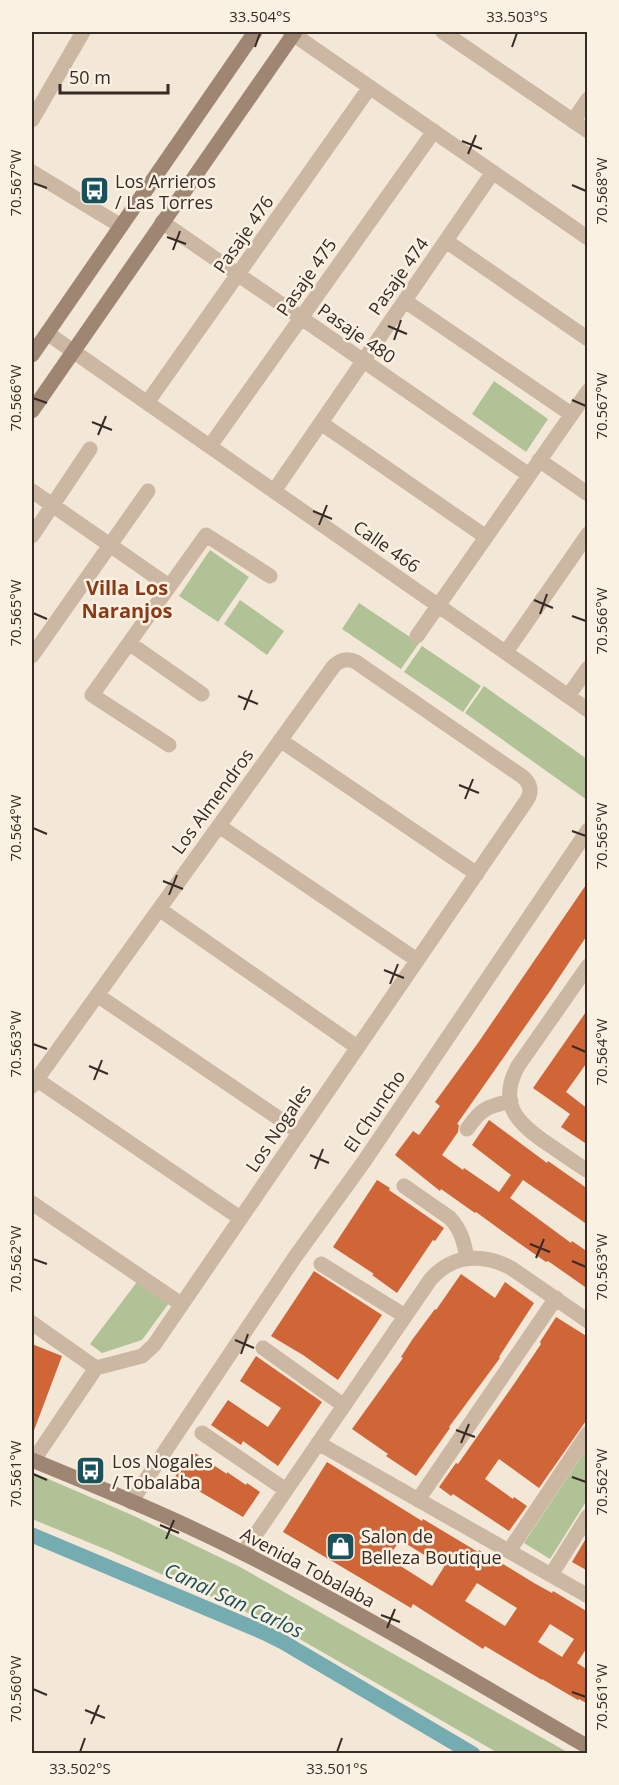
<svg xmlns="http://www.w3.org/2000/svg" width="619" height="1785" viewBox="0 0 619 1785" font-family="'Open Sans',sans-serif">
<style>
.green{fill:#b1c396}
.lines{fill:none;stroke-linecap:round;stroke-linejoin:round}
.canal{stroke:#74acb2;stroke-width:15}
.building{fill:#d06538;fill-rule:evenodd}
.minor{stroke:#ccb7a2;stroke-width:15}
.secondary{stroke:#9f8673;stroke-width:15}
.ticks{fill:none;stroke:#362b25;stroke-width:2}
.labels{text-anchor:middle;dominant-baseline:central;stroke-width:5;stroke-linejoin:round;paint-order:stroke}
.poi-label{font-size:18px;fill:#362b25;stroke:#faf1e3;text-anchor:start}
.street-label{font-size:18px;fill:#362b25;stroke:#faf1e3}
.neighbourhood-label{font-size:20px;font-weight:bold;fill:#8b3a18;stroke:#faf1e3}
.water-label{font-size:20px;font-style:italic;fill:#18525a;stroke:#faf1e3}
.neatline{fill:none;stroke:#362b25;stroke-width:2}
.ticks-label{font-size:15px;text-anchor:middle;fill:#362b25}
</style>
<rect width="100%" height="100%" fill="#f3e7d7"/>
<path class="green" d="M494,381L548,419L526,452L472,414Z
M210,550L249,577L218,622L179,596Z
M240,600L284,631L267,655L224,624Z
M359,603L419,643L401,669L342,629Z
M422,646L481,686L463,712L404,672Z
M484,686L587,759V800L465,713Z
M137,1282L169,1303L142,1340L102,1353L90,1344Z
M587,1448V1500L550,1559L524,1543Z
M32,1472L132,1515L240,1567L569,1753H498L277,1626L112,1552L32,1519Z"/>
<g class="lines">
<path class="canal" d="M32,1535L265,1633L283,1642L473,1754"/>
</g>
<path class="building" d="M588,882V934L550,991L457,1124L459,1125L458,1132L442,1155L463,1170L464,1168L499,1192L511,1175L472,1145L489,1120L547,1163L548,1161L588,1189V1225L523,1180L510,1198L571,1243L572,1241L588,1252V1289L548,1261L546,1262L516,1241L476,1212L475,1213L441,1189L440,1191L395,1155L413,1131L419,1135L440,1106L435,1102L478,1043Z
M588,1009V1061L566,1092L588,1109V1145L561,1127L570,1114L533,1088Z
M377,1180L390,1188L389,1190L444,1228L435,1241L433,1240L397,1293L372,1275L374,1274L333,1247Z
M314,1271L382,1315L338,1380L303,1355L271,1336Z
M461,1274L495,1298L505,1282L534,1303L499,1357L500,1358L449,1427L450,1428L416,1476L386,1456L388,1454L352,1429L403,1358L401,1357L412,1340L435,1309L436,1310Z
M556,1317L588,1337V1418L539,1488L499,1459L485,1479L513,1499L514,1497L527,1506L509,1531L453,1494L451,1496L439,1487L456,1463L458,1464L514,1384L541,1344L540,1342Z
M32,1344L62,1356L33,1433L32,1432Z
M256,1356L322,1402L278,1466L243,1441L241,1445L211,1425L228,1400L268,1427L281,1408L240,1381Z
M192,1451L227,1474V1472L246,1485L247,1483L260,1492L243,1517L175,1477Z
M327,1462L422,1521L423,1519L478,1552L479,1550L497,1562L498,1561L534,1583L552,1593L553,1591L588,1612V1646L577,1663L588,1670V1704L579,1699L578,1700L542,1679V1680L485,1646L483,1649L413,1604L411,1608L283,1532ZM400,1540L444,1567L432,1586L388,1558ZM477,1583L517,1608L505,1626L465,1601ZM550,1624L574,1639L562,1657L538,1642Z
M588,1535V1571L572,1562Z"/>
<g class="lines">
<path class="minor" d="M290,32L588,238
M443,32L588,131
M32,120L83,32
M573,121L588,99
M32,172L121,226
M162,222L529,475
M446,241L588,339
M405,301L571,414
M47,333L588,710
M147,403L370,87
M321,423L486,537
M210,446L434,131
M539,460L588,494
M32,491L169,586
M274,491L493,172
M32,536L90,449
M417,636L588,391
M129,643L202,694
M506,652L588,534
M32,656L148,491
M568,696L588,668
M280,740L477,874
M169,745L92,695L206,535L270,576
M219,826L417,960
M159,909L357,1047
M588,966L518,1066C497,1104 518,1124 548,1144C561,1153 574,1162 588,1171
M97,995L299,1132
M36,1079L240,1218
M32,1086L333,667C340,659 348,658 356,662L523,777C531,784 532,792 527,800L154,1345L142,1356L96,1368L33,1461
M467,1129C481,1109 487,1106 511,1101
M404,1186L450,1218C461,1230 464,1242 467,1258
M32,1203L181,1304
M321,1264L405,1316
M32,1323L96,1368
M263,1348L343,1405
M202,1433L286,1490
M318,1443L588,1596
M418,1500L556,1298
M131,1502L295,1257L363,1163L588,830
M509,1551L588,1433
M243,1553L430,1280C452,1254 483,1253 511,1268L588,1321
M551,1575L588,1516"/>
<path class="secondary" d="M32,355L255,32
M32,411L295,32
M32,1460C103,1489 174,1518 243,1553C361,1612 473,1681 588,1747"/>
</g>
<path class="ticks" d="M255,47L260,33M512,47L517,33M462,141L482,149M468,154L476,135M33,183L47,188M572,185L586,191M167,237L186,244M173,250L180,231M388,326L407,334M394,340L401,320M33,398L47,403M572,400L586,406M92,422L112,430M98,435L106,416M313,511L332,519M319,525L327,505M534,600L553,608M33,613L47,619M540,614L547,594M572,616L586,621M238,696L258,704M244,710L252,690M459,785L479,793M465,799L473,779M33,828L47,834M572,831L586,836M163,881L183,889M169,895L177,875M384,970L404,978M390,984L398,964M33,1044L47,1049M572,1046L586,1052M89,1066L108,1074M94,1080L102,1060M310,1155L329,1163M315,1169L323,1149M530,1244L550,1252M536,1258L544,1239M33,1259L47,1264M572,1261L586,1267M235,1340L254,1348M241,1354L248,1334M456,1430L475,1437M461,1443L469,1424M33,1474L47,1480M572,1477L586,1482M160,1525L179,1533M166,1539L174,1520M381,1615L400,1622M387,1628L395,1609M33,1689L47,1695M572,1692L586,1697M85,1710L105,1718M91,1724L99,1705M80,1752L85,1738M337,1752L342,1738"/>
<defs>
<symbol id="bus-square" viewBox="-11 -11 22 22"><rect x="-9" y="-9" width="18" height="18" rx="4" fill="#18525a" stroke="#faf1e3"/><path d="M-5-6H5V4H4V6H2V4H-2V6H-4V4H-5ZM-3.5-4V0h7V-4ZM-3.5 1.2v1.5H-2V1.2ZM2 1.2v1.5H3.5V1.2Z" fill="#fff"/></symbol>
<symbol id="shop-square" viewBox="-11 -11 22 22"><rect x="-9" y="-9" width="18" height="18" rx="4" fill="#18525a" stroke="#faf1e3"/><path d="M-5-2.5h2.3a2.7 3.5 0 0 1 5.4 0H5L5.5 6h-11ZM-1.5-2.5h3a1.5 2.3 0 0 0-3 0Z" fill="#fff"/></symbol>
</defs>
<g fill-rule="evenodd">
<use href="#bus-square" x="78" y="174" width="33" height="33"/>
<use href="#bus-square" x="74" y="1454" width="33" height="33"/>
<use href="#shop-square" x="324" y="1530" width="33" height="33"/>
</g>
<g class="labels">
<g class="poi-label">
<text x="115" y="181">Los Arrieros<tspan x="115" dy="21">/ Las Torres</tspan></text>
<text x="112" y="1461">Los Nogales<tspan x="112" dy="21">/ Tobalaba</tspan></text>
<text x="361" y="1536">Salon de<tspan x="361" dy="21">Belleza Boutique</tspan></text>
</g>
<g class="street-label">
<text transform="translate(243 234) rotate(-55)">Pasaje 476</text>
<text transform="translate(398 276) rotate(-55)">Pasaje 474</text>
<text transform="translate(306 277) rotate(-55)">Pasaje 475</text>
<text transform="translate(357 333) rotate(35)">Pasaje 480</text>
<text transform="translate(387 546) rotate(35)">Calle 466</text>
<text transform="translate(212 801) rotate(-54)">Los Almendros</text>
<text transform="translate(374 1111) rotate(-56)">El Chuncho</text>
<text transform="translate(278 1128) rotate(-56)">Los Nogales</text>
<text transform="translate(308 1567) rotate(28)">Avenida Tobalaba</text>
</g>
<g class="neighbourhood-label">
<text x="127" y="587">Villa Los<tspan x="127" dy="23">Naranjos</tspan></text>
</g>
<g class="water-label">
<text transform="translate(234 1600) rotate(25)">Canal San Carlos</text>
</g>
</g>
<rect width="619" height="1785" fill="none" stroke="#faf1e3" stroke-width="66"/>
<path d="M60 84v9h108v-9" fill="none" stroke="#362b25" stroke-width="3"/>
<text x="69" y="84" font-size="18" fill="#362b25" stroke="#faf1e3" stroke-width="4.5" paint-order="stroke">50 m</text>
<rect x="33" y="33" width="553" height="1719" class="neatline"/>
<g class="ticks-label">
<text x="260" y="22">33.504°S</text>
<text x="517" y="22">33.503°S</text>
<text transform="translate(16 183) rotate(-90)" y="5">70.567°W</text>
<text transform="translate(602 191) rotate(-90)" y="5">70.568°W</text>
<text transform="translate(16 398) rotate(-90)" y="5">70.566°W</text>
<text transform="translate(602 406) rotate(-90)" y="5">70.567°W</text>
<text transform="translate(16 613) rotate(-90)" y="5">70.565°W</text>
<text transform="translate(602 621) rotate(-90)" y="5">70.566°W</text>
<text transform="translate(16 828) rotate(-90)" y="5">70.564°W</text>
<text transform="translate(602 836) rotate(-90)" y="5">70.565°W</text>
<text transform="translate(16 1044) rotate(-90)" y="5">70.563°W</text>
<text transform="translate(602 1052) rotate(-90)" y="5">70.564°W</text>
<text transform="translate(16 1259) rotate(-90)" y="5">70.562°W</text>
<text transform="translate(602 1267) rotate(-90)" y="5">70.563°W</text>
<text transform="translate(16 1474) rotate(-90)" y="5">70.561°W</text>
<text transform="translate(602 1482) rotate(-90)" y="5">70.562°W</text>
<text transform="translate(16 1689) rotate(-90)" y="5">70.560°W</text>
<text transform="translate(602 1697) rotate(-90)" y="5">70.561°W</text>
<text x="80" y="1774">33.502°S</text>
<text x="337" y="1774">33.501°S</text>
</g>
</svg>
